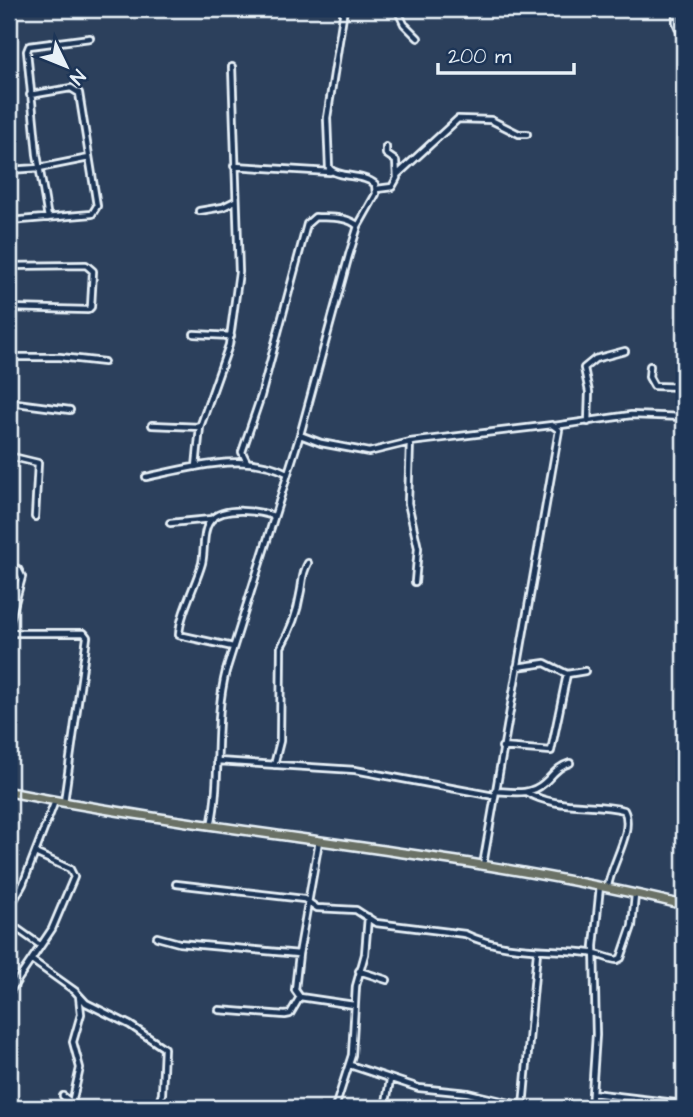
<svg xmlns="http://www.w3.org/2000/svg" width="693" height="1117" viewBox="0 0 693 1117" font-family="'Architects Daughter',sans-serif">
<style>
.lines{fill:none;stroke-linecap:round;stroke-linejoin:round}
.street-casing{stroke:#e8f1f8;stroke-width:10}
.primary-casing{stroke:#e8f1f8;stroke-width:12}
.street{stroke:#1d3557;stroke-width:4.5}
.primary{stroke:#6a7166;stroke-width:7}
</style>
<rect width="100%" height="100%" fill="#2c405c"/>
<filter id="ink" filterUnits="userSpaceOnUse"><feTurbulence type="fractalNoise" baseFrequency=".0143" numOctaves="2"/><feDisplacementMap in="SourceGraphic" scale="14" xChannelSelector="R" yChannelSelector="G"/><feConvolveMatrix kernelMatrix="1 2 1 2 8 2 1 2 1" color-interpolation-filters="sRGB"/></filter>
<g filter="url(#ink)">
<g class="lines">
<defs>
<path id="street" d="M397,9L404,24L418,38
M676,9V22L684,42
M234,166L330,172
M9,170L39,168L89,158
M397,175L458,119L491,120L519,134H527
M377,189L392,187L397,178L396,161L386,154V147
M199,211L223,207L235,201
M48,218L37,154L27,51L29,46L90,38
M9,221L92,214L97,206L79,93L71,88L30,95
M9,266L86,265L93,271L91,307L88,310L10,308
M9,267L13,221
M9,292V320
M194,334L231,336
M9,357H60L104,362
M650,366L649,377L654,386L684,387
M9,402L70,410
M588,422L589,392L584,368L595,359L625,351
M152,425L200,427
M554,426L631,415L684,417
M300,435L321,443L369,452L410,442L408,503L418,548L415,582
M410,442L552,425L559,430L483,865
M9,456L38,463L35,517
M247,462L242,452L261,396L307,224L315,217C330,218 347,216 358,226
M196,467L200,427L229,345L239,272L232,67
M146,477C190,468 246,451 287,473
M170,523L211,519
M9,567L18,569L22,577L9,625
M9,633H84L87,637L64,802
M233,647L179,635C180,613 196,585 202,563C205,550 202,530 211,520C224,506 258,511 274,516
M517,667L545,663L567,674L585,671
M502,747L551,751L567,674
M217,761L355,770L494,796
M274,765L280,741L281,647C290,631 297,615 300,595C303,583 301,575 308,563
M495,791C512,792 530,796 544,783C554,774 557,767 570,763
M526,792C557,810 592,802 624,810C635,831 610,865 608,887
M211,826C222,775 213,722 226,671L300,435L349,255L358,226L376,194L375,184C362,173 338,179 329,168L327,118L344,9
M176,884L304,899L317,908L356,910L376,923L465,934C504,953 548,948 590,953C599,954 608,959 617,960L621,958L632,926L635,895
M9,909L23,884L55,801
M9,923L40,945
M157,937L179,943L299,954
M33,961L75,991L86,1003L130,1025L164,1048L162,1094L157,1108
M359,971L387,980
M9,993L52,929L74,877L70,869L35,853
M300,997L295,990L299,954L319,841
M300,997L354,1005
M219,1010L285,1015L290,1014L300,997
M350,1065L419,1088L468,1093L523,1106
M592,1093L684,1104
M63,1096L78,1108
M72,1103L80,1068L73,1042L81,1014L79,996
M523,1107L537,952
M335,1108L352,1055L356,986L365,954L368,917
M385,1108L390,1080
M488,1108L491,1099
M591,1108L596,1035L594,946L600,886"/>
<path id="primary" d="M9,792C233,836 462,851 684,905"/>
</defs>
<use href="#street" class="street-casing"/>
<use href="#primary" class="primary-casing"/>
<use href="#street" class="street"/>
<use href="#primary" class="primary"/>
</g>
</g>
<rect width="693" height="1117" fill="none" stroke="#1d3557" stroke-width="35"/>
<rect x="18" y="18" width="658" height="1082" fill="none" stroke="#e8f1f8" stroke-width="2.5" filter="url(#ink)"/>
<g transform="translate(66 66) rotate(133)" stroke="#1d3557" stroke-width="5" paint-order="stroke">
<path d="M0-5L12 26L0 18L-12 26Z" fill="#e8f1f8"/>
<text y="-10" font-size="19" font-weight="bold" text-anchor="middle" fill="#e8f1f8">N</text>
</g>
<path d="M438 63v10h136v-10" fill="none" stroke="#e8f1f8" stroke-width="3.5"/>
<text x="448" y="63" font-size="21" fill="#e8f1f8" stroke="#1d3557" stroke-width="5" paint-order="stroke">200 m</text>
</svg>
